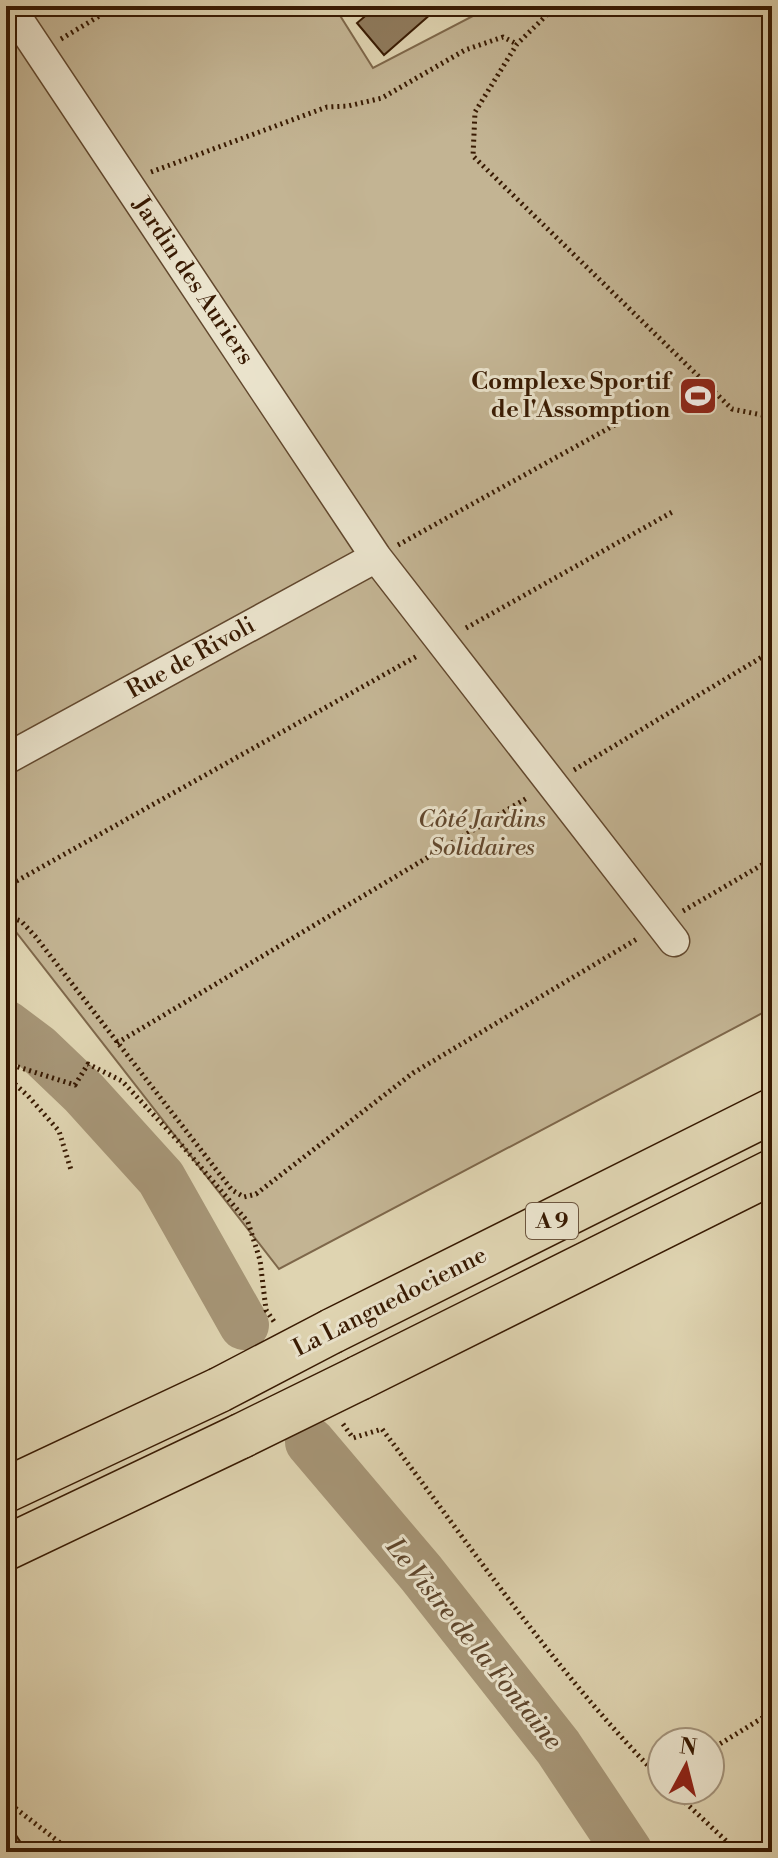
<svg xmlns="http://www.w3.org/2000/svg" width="778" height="1858" viewBox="0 0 778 1858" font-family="'Libre Bodoni',serif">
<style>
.green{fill:#c3b493;stroke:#7e674a;stroke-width:2}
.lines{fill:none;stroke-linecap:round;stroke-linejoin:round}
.river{stroke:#a69576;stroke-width:50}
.building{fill:#8f7b5d;stroke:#381a02;stroke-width:2}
.street-casing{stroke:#62482e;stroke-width:33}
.highway-casing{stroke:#381a02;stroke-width:47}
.path{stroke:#381a02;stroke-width:5;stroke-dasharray:2 4;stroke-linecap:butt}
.street{stroke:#eae3cc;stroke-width:30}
.highway{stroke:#dfd4b1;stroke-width:44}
.highway-bridge-casing{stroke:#381a02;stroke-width:47;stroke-linecap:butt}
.highway-bridge{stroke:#dfd4b1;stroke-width:44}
.labels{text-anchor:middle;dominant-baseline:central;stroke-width:6;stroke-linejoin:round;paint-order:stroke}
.shield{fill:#eae3cc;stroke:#6d563f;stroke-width:2}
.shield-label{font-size:22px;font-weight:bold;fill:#381a02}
.street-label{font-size:24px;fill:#381a02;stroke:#eae3cc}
.poi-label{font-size:24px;font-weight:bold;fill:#381a02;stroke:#eae3cc;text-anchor:end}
.park-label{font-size:24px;font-style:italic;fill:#62482e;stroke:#eae3cc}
.water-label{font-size:26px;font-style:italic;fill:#5e452b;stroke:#eae3cc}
</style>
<rect width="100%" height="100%" fill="#dfd4b1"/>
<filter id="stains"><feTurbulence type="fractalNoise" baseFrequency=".0025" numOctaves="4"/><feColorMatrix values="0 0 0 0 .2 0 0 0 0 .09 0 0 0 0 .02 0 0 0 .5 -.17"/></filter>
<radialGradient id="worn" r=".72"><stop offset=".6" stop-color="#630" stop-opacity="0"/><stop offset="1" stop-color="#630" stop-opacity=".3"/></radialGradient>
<path class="green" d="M6,6H334L373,68L492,6H772V1008L279,1269L16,932L6,926Z"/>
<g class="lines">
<path class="river" d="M6,1025L38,1049L84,1093L161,1178L244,1325
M310,1442L421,1573L558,1747L628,1852"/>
</g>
<path class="building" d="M377,6H380L389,15L398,8L397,6H440L384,55L357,23Z
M8,1823L27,1852H6Z"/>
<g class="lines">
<defs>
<path id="street" d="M9,6L376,557L674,941
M6,759L376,557"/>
<path id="highway" d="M332,1331L772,1111
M359,1378L772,1172
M6,1490L219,1390
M6,1548L241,1436"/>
</defs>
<use href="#street" class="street-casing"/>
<use href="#highway" class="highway-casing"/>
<path class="path" d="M556,6L517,44L475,112L473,156L732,409L767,416L772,412
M61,39L116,6
M151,172L327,107L348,106L382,98L465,50L503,37L517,44
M398,545L620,422
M466,628L674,511
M574,770L772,651
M6,887L419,655
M683,911L772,859
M6,916L21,921L35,936L232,1190L244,1197L256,1194L413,1073L637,939
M117,1043L527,798
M6,1068L15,1066L75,1085L88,1064L122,1081L179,1142L248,1222L260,1260L266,1310L275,1323
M6,1076L28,1096L59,1131L71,1170
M343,1424L353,1438L382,1429C473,1549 556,1673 662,1780
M710,1750L772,1712
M672,1790L738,1852
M6,1801L72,1852"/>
<use href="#street" class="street"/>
<use href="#highway" class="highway"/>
<defs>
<path id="highway-bridge" d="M219,1390L332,1331
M241,1436L359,1378"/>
</defs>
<use href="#highway-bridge" class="highway-bridge-casing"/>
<use href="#highway-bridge" class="highway-bridge"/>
</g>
<defs>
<symbol id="stadium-square" viewBox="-11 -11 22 22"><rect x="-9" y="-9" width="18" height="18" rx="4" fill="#8f2418" stroke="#eae3cc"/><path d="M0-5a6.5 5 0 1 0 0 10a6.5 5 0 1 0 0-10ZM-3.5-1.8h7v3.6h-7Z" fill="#fff"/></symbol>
</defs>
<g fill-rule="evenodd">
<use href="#stadium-square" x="676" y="374" width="44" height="44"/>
</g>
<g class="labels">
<rect class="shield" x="526" y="1203" width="52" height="36" rx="6"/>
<g class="shield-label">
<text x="552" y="1221">A 9</text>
</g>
<g class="street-label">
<text transform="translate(193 281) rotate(56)">Jardin des Auriers</text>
<text transform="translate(191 658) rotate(-29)">Rue de Rivoli</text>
<text transform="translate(390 1302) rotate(-27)">La Languedocienne</text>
</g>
<g class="poi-label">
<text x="670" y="382">Complexe Sportif<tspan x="670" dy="28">de l'Assomption</tspan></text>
</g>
<g class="park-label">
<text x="482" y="820">Côté Jardins<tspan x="482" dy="28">Solidaires</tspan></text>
</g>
<g class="water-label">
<text transform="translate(474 1644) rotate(51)">Le Vistre de la Fontaine</text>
</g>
</g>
<rect width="778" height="1858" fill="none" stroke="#dfd4b1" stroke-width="32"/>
<rect x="8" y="8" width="762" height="1842" fill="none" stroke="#381a02" stroke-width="4"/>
<rect x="16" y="16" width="746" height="1826" fill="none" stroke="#381a02" stroke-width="2"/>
<g transform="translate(686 1766) rotate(7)"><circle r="38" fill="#eae3cc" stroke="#a3937b" stroke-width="2"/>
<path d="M0-6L14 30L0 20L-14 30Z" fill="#8f2418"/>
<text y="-12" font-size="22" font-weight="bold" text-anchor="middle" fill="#381a02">N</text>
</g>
<rect width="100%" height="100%" filter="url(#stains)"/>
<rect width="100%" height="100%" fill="url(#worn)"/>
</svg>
